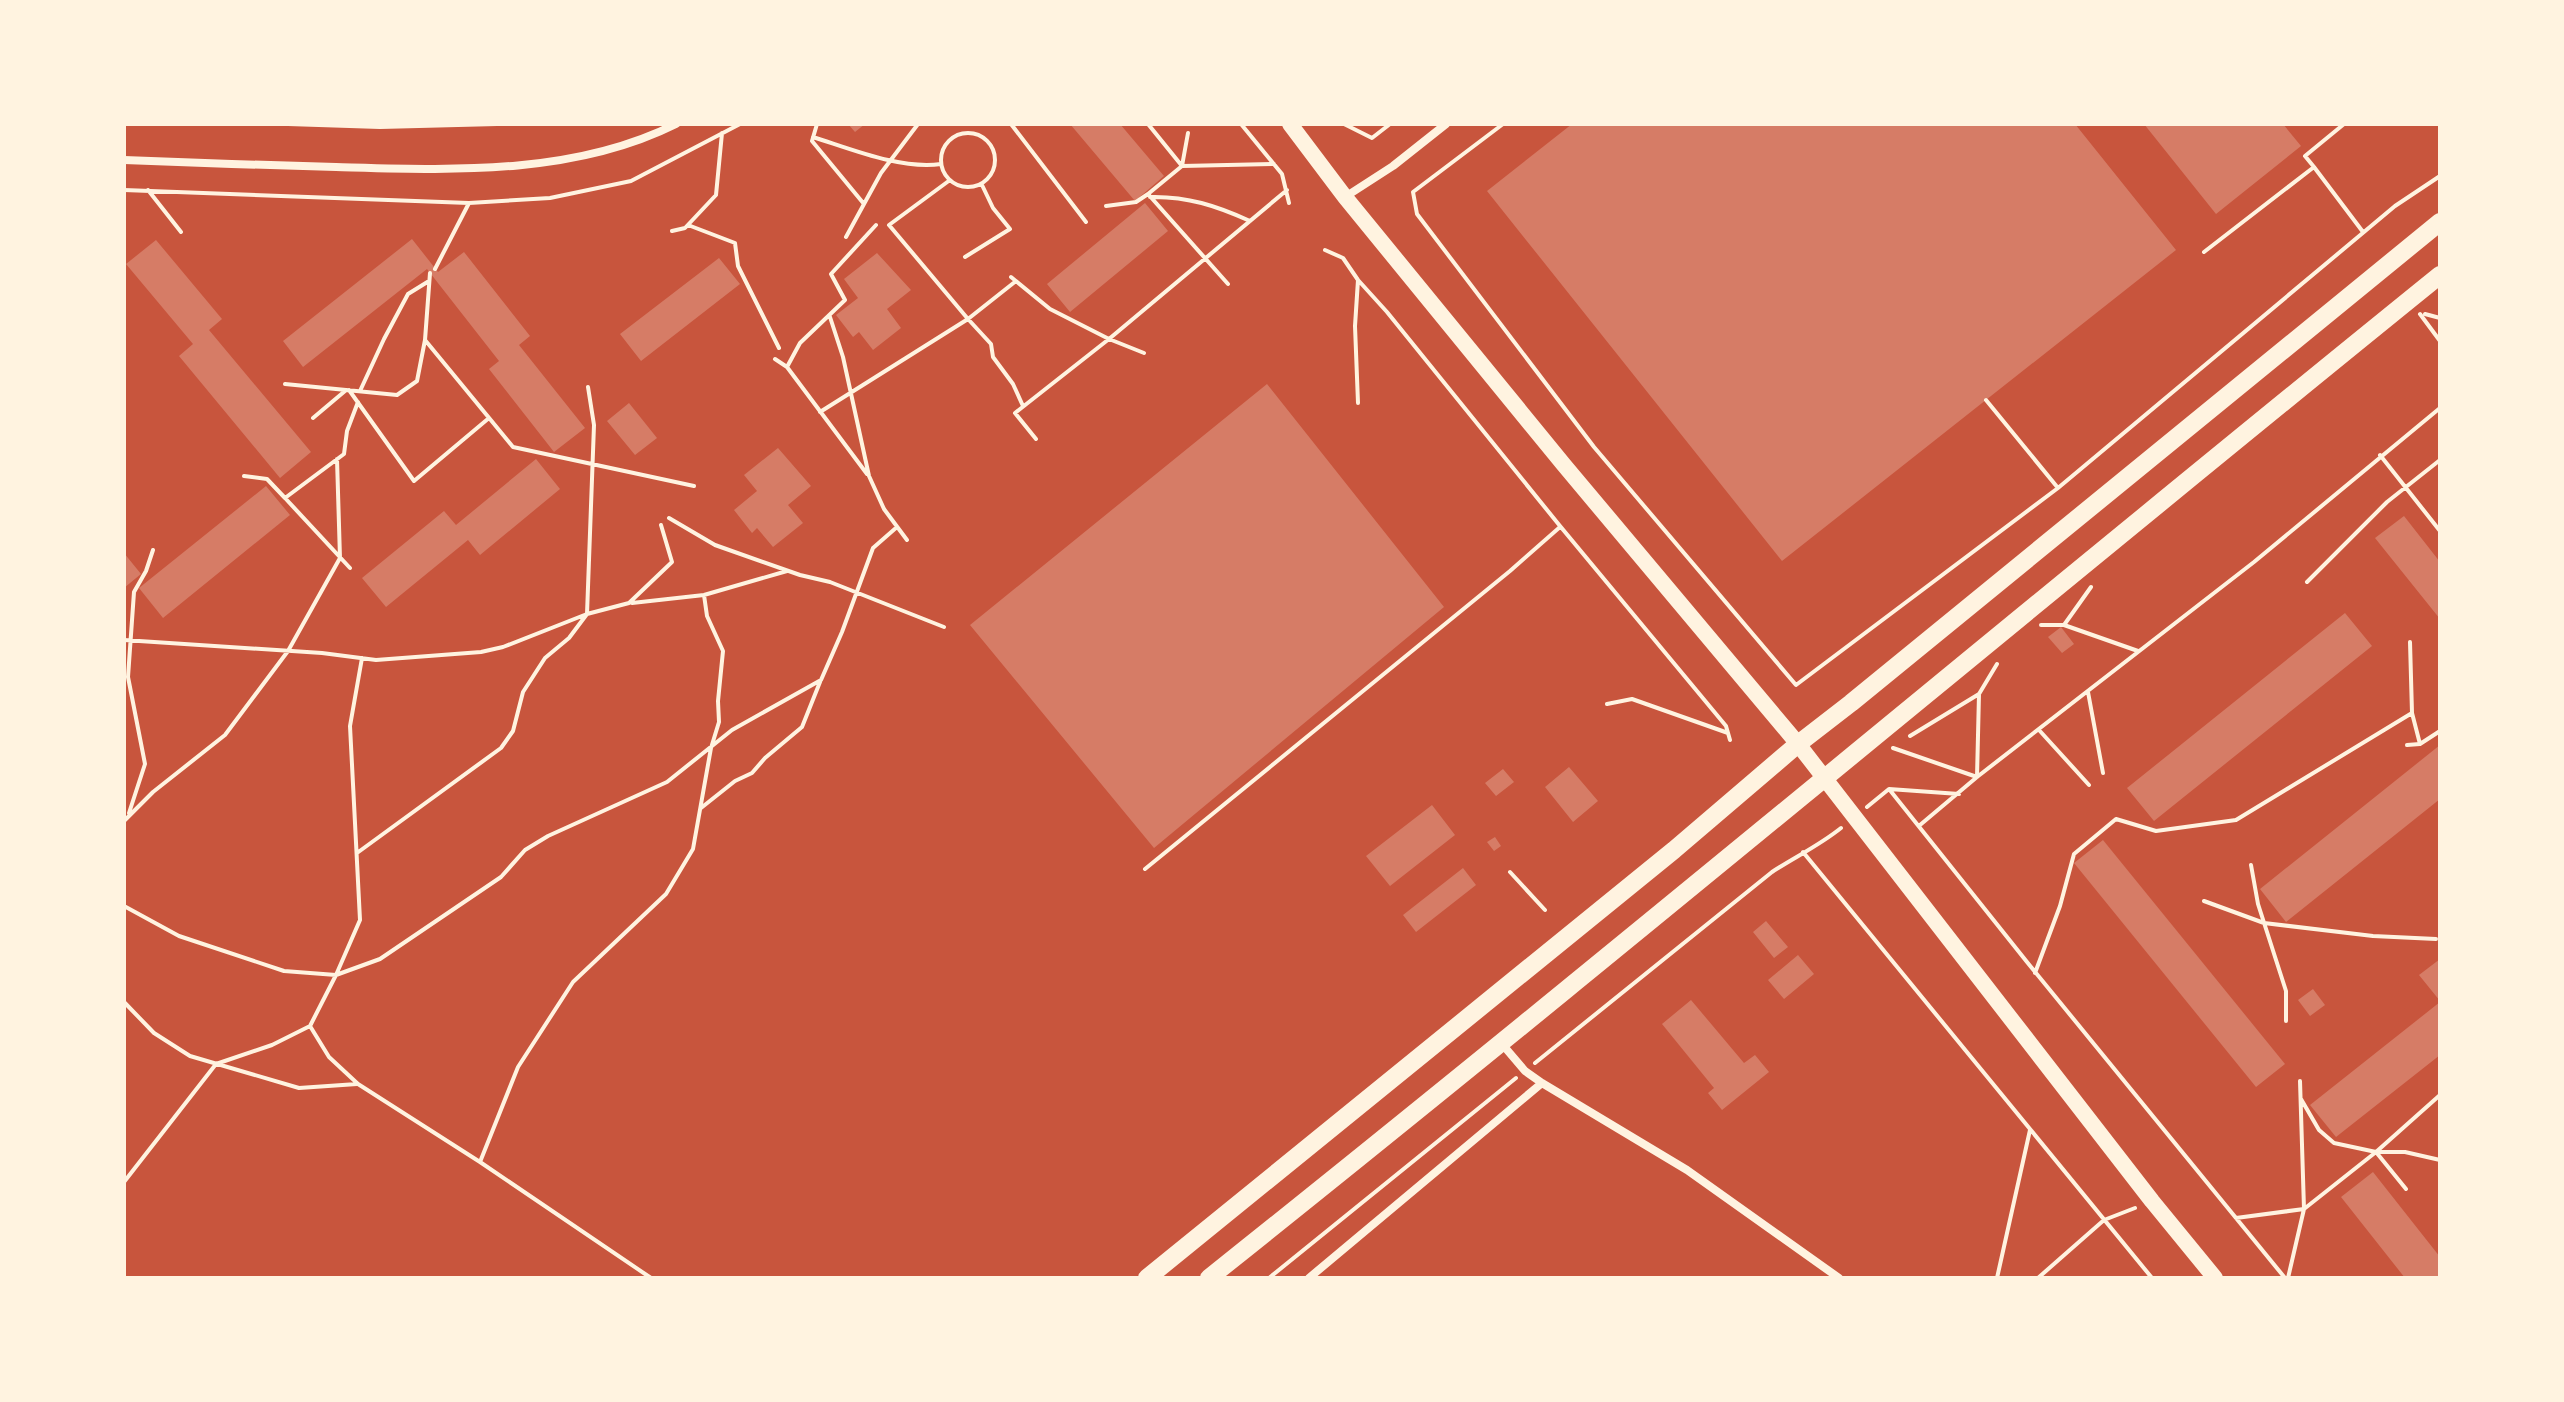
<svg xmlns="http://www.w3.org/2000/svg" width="2564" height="1402" viewBox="0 0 2564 1402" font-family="'PT Serif',serif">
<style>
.building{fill:#d67c66}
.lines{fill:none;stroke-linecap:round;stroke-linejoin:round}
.path{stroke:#fff3e0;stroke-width:4}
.minor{stroke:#fff3e0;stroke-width:8}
.secondary{stroke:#fff3e0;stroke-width:16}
.trunk{stroke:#fff3e0;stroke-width:18}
</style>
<rect width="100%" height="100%" fill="#c8553d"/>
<path class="building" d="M848,124H865L855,132Z
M1070,124H1120L1164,176L1135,201Z
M1572,124H2075L2176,250L1782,561L1487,191Z
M2144,124H2283L2301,146L2216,214Z
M1145,203L1168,231L1070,312L1047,284Z
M412,239L438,272L464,252L530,336L519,345L585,428L554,452L489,369L499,361L427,269L303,367L283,341Z
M156,240L222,319L209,330L311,452L280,478L179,356L193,344L126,264Z
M877,253L911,290L887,309L901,328L873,350L859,332L853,337L836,315L858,298L844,279Z
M719,258L740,284L641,361L620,334Z
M1267,384L1444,607L1154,848L970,625Z
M629,403L657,438L635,455L607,421Z
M778,448L811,486L788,505L803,523L773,547L757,528L752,533L734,510L757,491L744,475Z
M536,459L560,489L480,555L468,540L386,607L362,578L444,511L456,525Z
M266,486L290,515L163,618L139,588Z
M2404,516L2440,562V619L2375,538Z
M124,553L141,574L124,588Z
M2345,613L2372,646L2154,821L2127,788Z
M2061,627L2074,644L2062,653L2048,637Z
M2440,745V799L2286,922L2260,889Z
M1569,767L1598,801L1573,822L1545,787Z
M1503,769L1514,782L1496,796L1485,783Z
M1432,805L1455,835L1390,886L1366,856Z
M1495,837L1501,846L1494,851L1487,842Z
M2103,840L2285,1064L2256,1087L2074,863Z
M1463,868L1476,885L1416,932L1403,915Z
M1766,921L1788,947L1774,958L1753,932Z
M1798,955L1814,974L1784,999L1768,980Z
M2440,959V1001L2419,975Z
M2313,989L2325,1005L2310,1016L2298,1000Z
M1691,1000L1744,1063L1755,1055L1769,1072L1722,1110L1708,1093L1714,1088L1662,1024Z
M2440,1002V1055L2336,1137L2310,1105Z
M2373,1172L2440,1257V1278H2405L2341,1197Z"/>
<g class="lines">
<path class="path" d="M288,124L380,127L497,124
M817,124L812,141L864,204L881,173L918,124
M1011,124L1086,222
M1148,124L1182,166
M1241,124L1282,174L1289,203
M1344,124L1372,138L1390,124
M1503,124L1413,192L1417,214L1594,447L1796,685L2058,488L2395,206L2440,176
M941 160a27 27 0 1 1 54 0a27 27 0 1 1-54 0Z
M813,137C851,149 902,170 941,164
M1182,166L1188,133
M2314,167L2363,232
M950,180L889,225L968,319L1016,281
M124,190L469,203L550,198L631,181L740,124
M148,190L181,232
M1150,197C1187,196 1217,206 1250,221
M1106,206L1136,202L1148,194
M688,225L735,243L738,266L779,348
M672,231L685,228L716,195L722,133
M846,237L864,204
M1325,250L1343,258L1358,280L1387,312L1560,526L1726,726L1730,740
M2204,252L2314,167L2305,156L2344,124
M965,257L1010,229L993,208L982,185
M435,269L469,203
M430,273L425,340L513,447L694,486
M1011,277L1050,309L1109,339L1144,353
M1228,284L1148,194L1182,166L1274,164
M2420,314L2440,341
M2425,314L2440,318
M830,317L843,357L869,476L884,509L907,540
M775,359L787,367L867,474
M787,367L800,343L845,300L831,274L876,225
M285,384L397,395L417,381L425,340
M349,390L414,481L489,418
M360,391L384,339L408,294L429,281
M1986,400L2058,488
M1358,403L1355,326L1358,280
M820,412L968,319L991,344L993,357L1013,384L1023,406
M313,418L345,391
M1036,439L1015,413L1109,339L1287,190
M2380,455L2440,531
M244,476L267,479L285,498L344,454L347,431L358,402
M285,498L350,568
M669,518L715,545L800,575L830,582L944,627
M2307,582L2387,502L2440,460
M632,603L704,595L787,571
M2041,625H2064L2138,651
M2064,625L2091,587
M124,640L322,653L376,660L481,652L503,647L587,614L629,603L672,562L661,525
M2410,642L2412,713L2420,744
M2088,692L2103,773
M1607,704L1632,699L1728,733
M2039,730L2089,785
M1910,736L1979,694
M2407,745L2420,744L2440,731
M1893,748L1977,777L1979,694L1997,664
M1889,789L2027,962L2285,1278
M1867,807L1889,789L1959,794
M701,808L735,781L752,773L765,758L802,727L820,682
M129,813L145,764L128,677L134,592L146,571L153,550
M124,821L153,792L225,735L288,651L340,558L337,459
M1920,825L1977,777L2254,562L2440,408
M1803,852L2152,1278
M357,853L501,748L513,731L523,692L545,658L569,638L587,614L594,425L588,387
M2251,865L2258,904L2286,991V1021
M1145,869L1510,571L1560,527
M1510,872L1545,910
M2204,901L2264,923L2373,936L2436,939
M124,906L179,936L284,971L336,975L380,959L501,877L525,850L548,836L667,782L732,730L821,680L842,632L873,548L897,527
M2035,973L2060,906L2074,854L2116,819L2156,831L2236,820L2412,713
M124,1002L154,1033L190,1056L299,1088L357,1084
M310,1026L329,1057L358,1084L480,1162L651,1278
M1535,1063L1772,872C1795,857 1820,845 1841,828
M2301,1099L2319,1130L2334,1143L2376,1152H2405L2440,1160
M2376,1152L2406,1189
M480,1162L518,1067L573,982L666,894L693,849L711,748L719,722L718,701L723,651L707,616L704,595
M124,1182L216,1064L272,1045L310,1026L336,975L360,920L350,726L362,658
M2236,1218L2304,1209L2300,1081
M1269,1278L1516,1078
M1997,1278L2030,1130
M2038,1278L2104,1220L2135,1208
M2288,1278L2304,1209L2376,1152L2440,1095"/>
<path class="minor" d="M124,160C195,163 265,165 336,167C450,170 572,176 676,124
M1345,197L1393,166L1446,124
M1502,1044L1525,1071L1542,1083L1687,1170L1839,1278
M1309,1278L1542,1083"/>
<path class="secondary" d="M1290,124L1345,197L1564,465L1798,744L2152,1201L2215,1278"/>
<path class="trunk" d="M1147,1278L1674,850L1798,744L1851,703L2440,222
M1209,1278C1623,948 2028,608 2440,275"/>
</g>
<rect width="2564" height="1402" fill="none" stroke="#fff3e0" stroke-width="252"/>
</svg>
